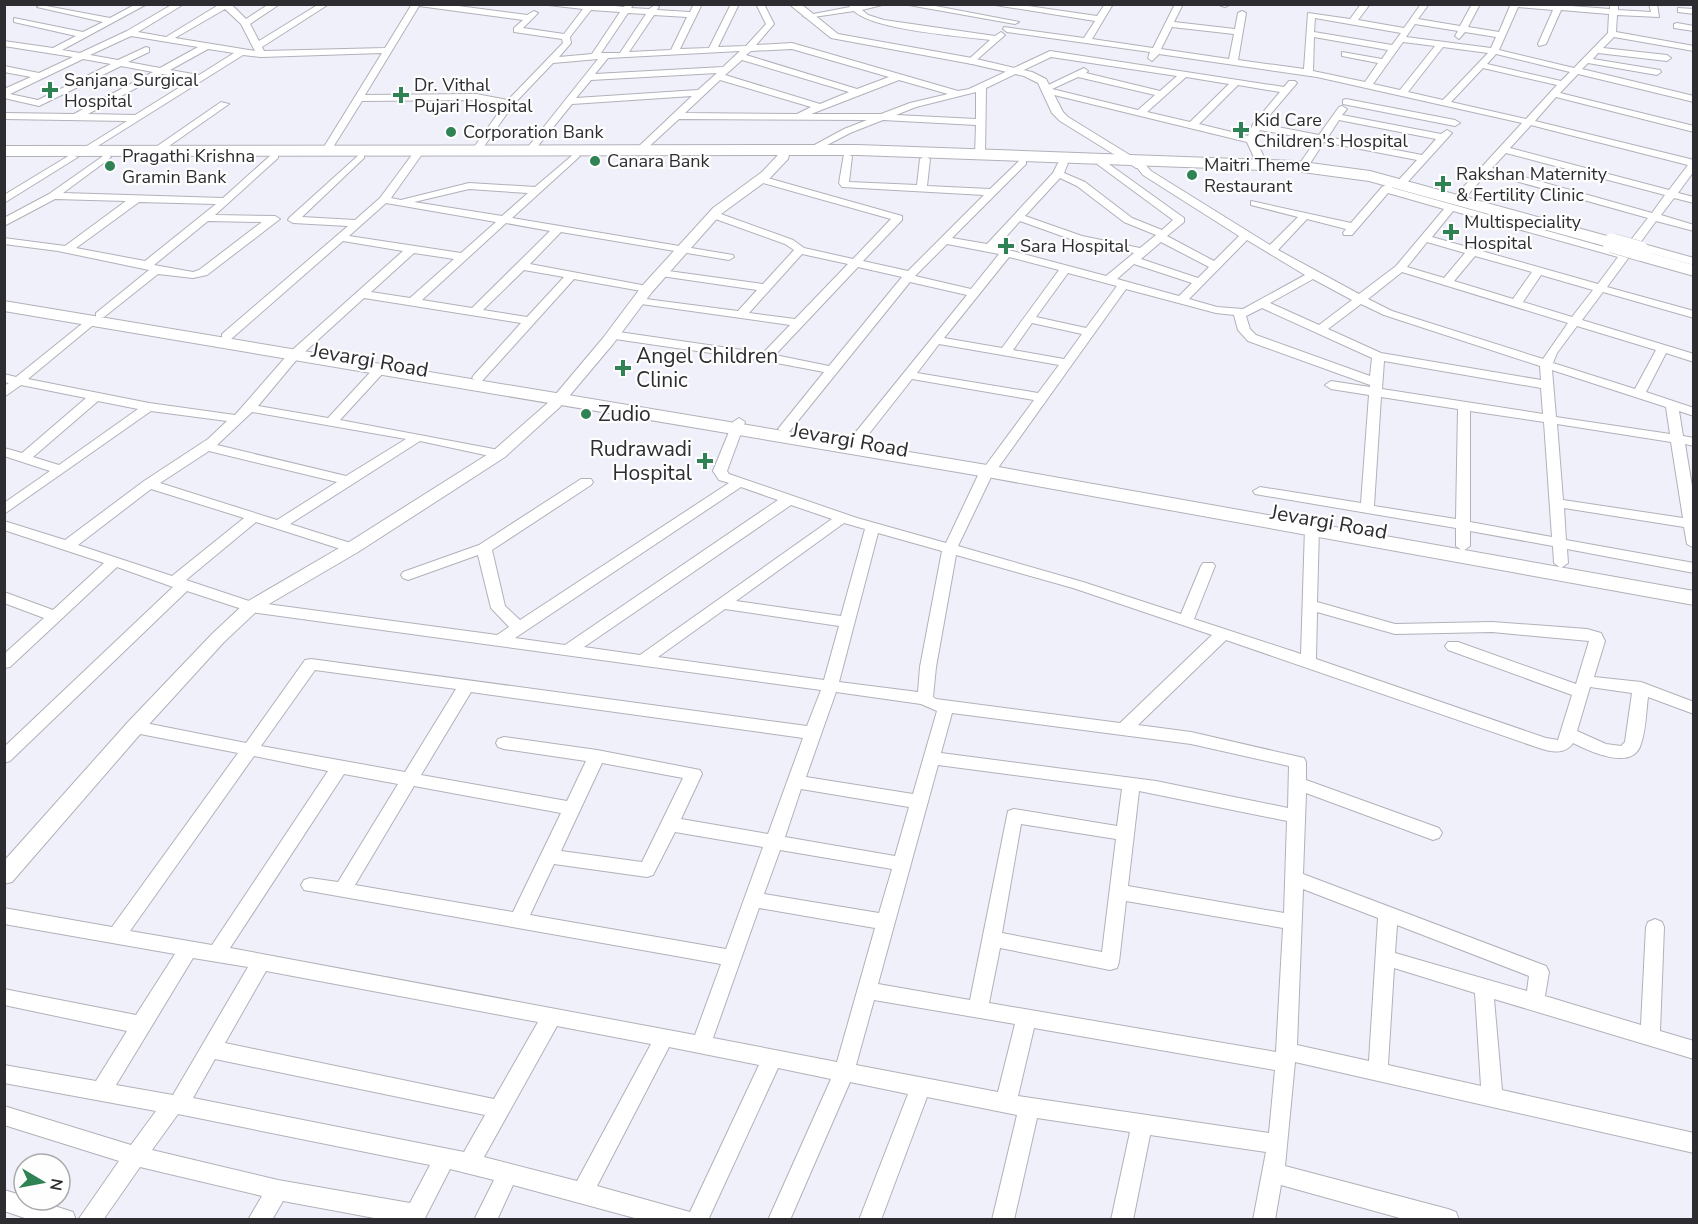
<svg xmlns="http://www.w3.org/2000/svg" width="1698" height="1224" viewBox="0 0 1698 1224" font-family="'Nunito Sans',sans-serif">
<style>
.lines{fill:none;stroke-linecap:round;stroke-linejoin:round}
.minor-casing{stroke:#b1b1ba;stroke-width:2}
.tertiary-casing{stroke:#b1b1ba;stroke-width:2}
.secondary-casing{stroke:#b1b1ba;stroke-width:2}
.primary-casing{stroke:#b1b1ba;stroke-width:2}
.minor{fill:#fff;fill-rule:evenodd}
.tertiary{fill:#fff;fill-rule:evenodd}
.secondary{fill:#fff;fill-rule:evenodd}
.primary{fill:#fff;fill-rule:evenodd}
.primary-bridge-casing{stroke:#b1b1ba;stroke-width:20;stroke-linecap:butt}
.primary-bridge{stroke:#fff;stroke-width:19}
.poi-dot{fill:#2e8254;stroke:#fefefe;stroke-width:2}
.labels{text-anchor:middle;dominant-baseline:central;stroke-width:4.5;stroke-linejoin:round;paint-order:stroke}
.far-poi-label{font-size:18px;fill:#2d2d31;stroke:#fefefe;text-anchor:start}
.poi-label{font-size:21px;fill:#2d2d31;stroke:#fefefe;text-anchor:start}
.street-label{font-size:21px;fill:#2d2d31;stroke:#fefefe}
</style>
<rect width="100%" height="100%" fill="#eff0f9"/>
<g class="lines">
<defs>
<path id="minor" d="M136,4H147L62,50L80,53L127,31L173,4H184L138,32L166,37L220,4H231L246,19L269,4H280L250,24L259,41L319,4H329L262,47L264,51L385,48L412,4H443L527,15L534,11L538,13L523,28L564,34L583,9L539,4H595L624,7L626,4H634L631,8L649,9L655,5L659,7L657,10L690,12L694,4H702L680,49L709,48L731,4H739L718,47L746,46L766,24L756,4H764L774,24L756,45L792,43L958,91L969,89L1050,51L1284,87L1289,81H1295L1297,83L1262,124L1319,135L1339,107L1342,106L1347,109L1342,115L1441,134L1447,130L1452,133L1404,186L1400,187L1395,184L1417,160L1324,142L1307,168L1303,169L1298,166L1316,140L1260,130L1256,140L1267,164L1262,167L1257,164L1247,142L1046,93L1042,88L1084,68L1088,71L1086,73L1160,91L1177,76L1051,57L986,88L985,155L980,158L975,155L976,125L883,120L850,133L812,153L807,150L809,148L844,129L867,120L679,119L643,152H637V148L692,96L572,104L533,152H527V148L598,59L553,63L513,105L480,152L477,153L472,150L504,105L476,100L362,101L330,152H324L322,150L382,53L261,57L243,55L85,154L82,153V149L127,121L4,119V113L74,114L153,72L121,66L39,106L4,98V89L31,77L4,72V66L39,73L73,57L4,46V41L53,48L76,36L14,22V18L83,32L103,22L37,7L41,5L110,18ZM419,6L523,20L514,28V32L562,39L563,43L508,100L476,94L365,95ZM225,9L241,24L255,51L175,38ZM591,10L620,12L592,54L559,57L571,43L570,37ZM628,13L646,14L620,53H601ZM654,15L687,17L671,50L629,52ZM131,36L198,47L160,68L128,62L149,52V48L146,47L118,60L90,55ZM208,49L234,53L199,75L170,70ZM792,49L889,77L857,89L746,55L751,51ZM740,51L723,67L595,74L608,58ZM83,59L111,64L38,100L10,94ZM742,60L849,92L820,104L725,75ZM717,73L698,90L576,98L591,80ZM162,74L193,79L135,115L88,114ZM1078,77L1155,95L1138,110L1052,89ZM1186,77L1229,84L1190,122L1147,112ZM720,80L811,107L797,114L685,113ZM899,80L948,94L910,103L881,114H811ZM1238,85L1280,92L1253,124L1248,136L1199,124ZM976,92V119L896,115L916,107ZM1339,120L1436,139L1422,155L1328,137Z
M848,4H886L862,10L868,15L884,20L995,36L1001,32L1005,35L972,64L969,63V59L990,40C959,36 874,30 854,11L807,18L803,16L850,7Z
M903,4H925L1019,22L1015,24Z
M989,4H1014L1097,16L1105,4H1113L1092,39L1153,48L1175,4H1183L1174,22L1235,29L1238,13L1242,11L1246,13L1238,60L1304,69L1308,13L1350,19L1361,4H1370L1358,20L1404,28L1421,4H1429L1418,19L1460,26L1472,4H1480L1468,27L1499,32L1510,6L1507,4L1558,5L1610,9V4H1618V10L1651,12L1649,4H1657L1659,17L1617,15L1616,32L1694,46V51L1614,37L1603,48L1667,55L1671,58L1667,61L1598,53L1593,59L1660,70L1661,72L1657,75L1588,63L1582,69L1694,96V102L1578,74L1560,93L1694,126V132L1556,97L1535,121L1694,160V171L1678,193L1694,197V203L1674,198L1661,215L1694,225V231L1656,221L1640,243L1694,258V265L1635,249L1607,287L1694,311V318L1603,292L1582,320L1694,354V362L1666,353L1646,392L1694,408V416L1679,411L1683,436L1694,438V446L1685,444L1694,498V548L1687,544L1684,527L1564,508L1566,540L1694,563V573L1567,549L1568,563L1561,568L1554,563L1553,546L1470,531V546L1463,551L1456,546V528L1255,494L1253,491L1260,487L1361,503L1369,395L1331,389L1325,385L1331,381L1370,387V385L1248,341L1238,330L1234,315L1216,313L1126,289L998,468L992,469L994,471L958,546L1083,582L1181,614L1201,566L1203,563H1213L1215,566L1194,619L1301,654L1305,528L1312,524L1319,528L1317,602L1395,624L1492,622L1587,629L1601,633L1605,641L1594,677L1641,682L1694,702V714L1648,697C1646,712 1646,730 1641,744C1633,772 1589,751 1573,743C1565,755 1551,752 1539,748L1226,640L1138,725L1191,732L1304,758L1306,762V780L1439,828L1442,833L1439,838L1433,840L1306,793L1303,874L1546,966L1549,972L1545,996L1641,1025L1646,927L1648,922L1655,919L1662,922L1664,927L1660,1031L1694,1041V1059L1494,999L1502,1090L1694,1133V1153L1295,1062L1285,1166L1448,1209L1456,1212L1459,1220H1407L1281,1185L1275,1220H1253L1266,1152L1150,1135L1133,1220H1111L1130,1132L1037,1118L1014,1220H992L1017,1115L927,1097L881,1220H859L908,1094L850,1082L790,1220H768L831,1079L778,1068L708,1220H642L513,1185L497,1220H474L494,1180L450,1169L424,1220H385L283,1201L272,1220H248L262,1196L140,1167L103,1220H78L119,1161L4,1125V1106L131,1145L156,1111L4,1083V1065L96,1081L127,1031L4,1005V989L136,1015L175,954L4,924V908L112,927L238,753L135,733L129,731L127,727L129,723L135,721L246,743L305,660L311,659L807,726L821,690L251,612L187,591L10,761L4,763V747L173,587L117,567L10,667L4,668V654L44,618L4,603V592L53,610L104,563L4,530V521L65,540L144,481L208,439L227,421L151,411L4,514V503L50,471L4,456V448L22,453L86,398L21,385L4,397V386L9,383L4,382V374L16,377L88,319L92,317L98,321L28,379L149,403L235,415L290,352L403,251L343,241L230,340H222V334L348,226L293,223L288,220L289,218L361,153L364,154V158L302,217L355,220L380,198L417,148L420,147L425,150L391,198L401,200L469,183L535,187L575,153L580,156L578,158L512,218L733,255L734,257L729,260L561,232L530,264L647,286L653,289L647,292L574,279L482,381L478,382L472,378L474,375L521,323L364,298L298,358L258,406L328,418L376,366L380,365L386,369L384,372L340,420L499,450L506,454L499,458L420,441L290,524L357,545L359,548L357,551H347L256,522L186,580L252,602L497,635L509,627L491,608L478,555L408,580L403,578L401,575L403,572L479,545L581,479H591L593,482L591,485L492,550L505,606L520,620L729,483L719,480L713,471L733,422L739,418L745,422L727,471L729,474L857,518L946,543L980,471L988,467L986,465L1034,400L912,379L861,444H851L849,441L851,438L967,295L910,282L789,432L784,433L778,429L824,372L766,361L608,338L606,335L612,331L763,353L790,325L634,303V299L638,298L738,311L757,290L661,276L655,273L661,270L763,284L794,250L785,244L710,217V213H718L793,240L804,248L853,259L891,219L756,181V177H764L902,216V220L863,261L908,271L984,195L842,187L839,183L844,154L852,156L849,182L917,185L920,159L925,156L930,159L927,186L990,189L1020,160H1026V164L952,238L987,244L1053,173L1059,161L1063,160L1068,163L1064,173L1085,182L1132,218L1162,230L1173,220L1097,164L1106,162L1184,218V222L1167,236L1214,261L1239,236L1143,175L1135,165L1136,163H1144L1151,171L1270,245L1298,217L1251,205V201L1351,223L1382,187L1388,184L1393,188L1622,252L1626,242L1630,241L1648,218L1487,173L1465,198H1457V194L1522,123L1317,77L1159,54L1152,61L1148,58L1150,52L1007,32L1003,29L1004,27L1084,38L1095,21ZM1518,7L1553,10L1538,44L1539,46L1546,44L1561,10L1609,14L1608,33L1574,68L1499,50ZM1315,18L1401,33L1392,45L1314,32ZM1415,24L1458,31L1455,36L1459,39L1465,32L1496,37L1491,48L1406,37ZM1172,27L1234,34L1229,59L1161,49ZM1314,37L1388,50L1382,59L1342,52V56L1378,63L1365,82L1313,71ZM1403,42L1435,46L1400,90L1373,84ZM1443,47L1488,53L1443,100L1408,92ZM1496,54L1570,72L1561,81L1487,64ZM1483,68L1557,85L1526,119L1451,102ZM1531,125L1550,130L1688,165L1669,190L1510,148ZM1506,153L1665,195L1652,213L1492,168ZM1060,178L1077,186L1124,222L1156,235L1140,248L1082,236L1025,216ZM469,189L528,193L502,216L414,202ZM1388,193L1444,209L1396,266L1359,294L1278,250L1307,219L1346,229L1343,233L1344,235H1352ZM386,203L496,222L461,253L349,236ZM1453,211L1618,257L1598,284L1432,237ZM1020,221L1076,241L1134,253L1106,276L997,247ZM506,223L550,231L472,308L422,300ZM1247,240L1305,275L1243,309L1217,307L1189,299ZM1161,242L1209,267L1198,278L1141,259ZM1427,242L1465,253L1444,278L1407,267ZM947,244L999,254L971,289L915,276ZM414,253L454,259L410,298L371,292ZM802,254L848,264L795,319L749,313ZM1475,256L1532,272L1513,299L1454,281ZM1009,257L1059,270L1002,348L944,338ZM1134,264L1192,283L1179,296L1117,279ZM858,267L902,277L829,366L775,355ZM524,270L564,277L527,317L483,310ZM1402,272L1568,323L1543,359L1392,311L1368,299ZM1068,273L1117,286L1086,328L1036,317ZM1541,275L1593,290L1572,317L1523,302ZM1313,279L1352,300L1319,325L1270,303ZM1361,304L1384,315L1540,366L1541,380L1381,353L1328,329ZM1262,308L1372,358L1370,376L1256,335L1250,329L1246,316ZM1032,323L1082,334L1064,359L1013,350ZM1577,326L1656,350L1635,389L1553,363L1557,353ZM939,344L1059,365L1038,393L917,373ZM1384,361L1541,388L1543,414L1382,389ZM1552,370L1666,407L1670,434L1556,417ZM1381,397L1458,409L1456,519L1374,506ZM98,401L138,409L59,465L33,457ZM1470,411L1544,422L1552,537L1470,522ZM252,412L406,439L346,476L217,445ZM1557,424L1671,442L1683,518L1563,500ZM209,451L337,482L277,520L160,483ZM741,487L778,500L565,645L515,638ZM151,489L244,518L172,576L78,545ZM791,505L832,519L640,655L584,647ZM844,523L865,529L841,616L736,601ZM878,533L942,551L920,667L918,692L839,682ZM956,555L1073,588L1212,635L1120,723L936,699L933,697L936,667ZM725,609L839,626L824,680L658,657ZM1317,612L1395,634L1492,632L1589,641L1576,684L1458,642H1448L1445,646L1448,650L1572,695L1558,740L1546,738L1316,659ZM315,670L456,689L405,772L261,746ZM1590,687L1632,693L1625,742L1621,746L1606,744L1577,731ZM471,692L803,738L768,834L681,819L702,774L700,770L597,750L504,737L498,739L496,743L498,747L504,749L586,761L567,801L421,775ZM836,692L921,704L937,711L913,794L806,777ZM952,713L1191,744L1289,766L1288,808L1156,781L941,753ZM254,756L328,771L212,945L130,931ZM602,763L683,778L642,862L561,851ZM938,765L1122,789L1117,826L1014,809L1008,811L970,1000L878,984ZM344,774L398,784L338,882L310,878L304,880L301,885L304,890L721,964L695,1035L230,948ZM414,786L561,813L513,912L355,885ZM801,789L909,807L895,856L785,837ZM1139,791L1287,821L1284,913L1128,886ZM1021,824L1116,839L1102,952L1002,933ZM675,832L763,847L726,949L530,915L554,864L647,877L653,875ZM780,850L892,869L879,913L764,894ZM1303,889L1378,918L1369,1061L1297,1045ZM1126,901L1283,928L1276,1052L989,1003L1000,948L1110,970L1117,968L1119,962ZM759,908L875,928L837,1062L713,1038ZM1397,925L1529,976L1527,991L1395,953ZM193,958L248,967L173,1095L116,1085ZM1394,968L1475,993L1481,1086L1388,1065ZM266,971L538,1022L494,1099L225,1043ZM874,1000L1015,1024L998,1092L856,1065ZM557,1026L651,1044L577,1181L484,1157ZM1034,1028L1275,1070L1269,1133L1018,1096ZM669,1047L759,1065L690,1212L597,1186ZM215,1059L485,1115L464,1152L193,1098ZM178,1114L430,1165L410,1203L278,1180L152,1150Z
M1216,4H1229V5L1225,7Z
M1678,8L1694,9V14L1678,12Z
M1677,23L1694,26V31L1674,28V24Z
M1346,99L1455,120L1460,123L1455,126L1343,104V100Z
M221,102L229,104L159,153H153V149Z
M106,154L111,157L109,159L63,193L223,198L272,154H278V158L215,215L275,216L280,219L207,275L193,278L158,274L104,317H96V313L149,270L58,251L4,244V238L65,246L126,201L55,199L4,226V218L49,194ZM139,202L216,204L145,261L76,248ZM208,221L262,222L199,270L193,272L154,265Z
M70,155L78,157L4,203V195Z
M4,1190L24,1196V1200H36L73,1212L76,1220H31L4,1211Z"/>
<path id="tertiary" d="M789,4H801L838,34L972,58L1032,72L1046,79L1063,112L1068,117L1146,165L1144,168H1136L1060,121L1052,113L1038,83L1024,76L972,64L831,38Z
M784,146L790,150L788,159L770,178L721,214L652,292L613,344L560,407L505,457L358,552L257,611L224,642L142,732L12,882L4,884V861L128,722L212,634L245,603L346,544L493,451L550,401L603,338L642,286L713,208L762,172L778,155L780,148Z"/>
<path id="secondary" d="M4,301L987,465L1694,591V605L987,477L4,311Z"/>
<path id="primary" d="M858,145L1295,161L1370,171L1618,239L1621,243L1618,247L1612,248L1369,181L1295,171L858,155L4,156V146Z
M1636,249L1694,265V276L1630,258L1627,254L1630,250Z"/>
</defs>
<use href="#minor" class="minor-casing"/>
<use href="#tertiary" class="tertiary-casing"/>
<use href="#secondary" class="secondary-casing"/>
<use href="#primary" class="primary-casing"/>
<use href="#minor" class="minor"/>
<use href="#tertiary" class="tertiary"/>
<use href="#secondary" class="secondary"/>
<use href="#primary" class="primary"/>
<defs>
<path id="primary-bridge" d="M1612,243L1640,251"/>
</defs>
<use href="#primary-bridge" class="primary-bridge-casing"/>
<use href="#primary-bridge" class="primary-bridge"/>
</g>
<g class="poi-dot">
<path d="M47 81h6v6h6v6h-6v6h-6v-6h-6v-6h6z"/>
<path d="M398 86h6v6h6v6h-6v6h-6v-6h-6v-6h6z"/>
<path d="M1238 121h6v6h6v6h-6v6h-6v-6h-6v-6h6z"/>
<circle cx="451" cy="132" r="6"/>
<circle cx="595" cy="161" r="6"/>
<circle cx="110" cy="166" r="6"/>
<circle cx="1192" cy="175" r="6"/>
<path d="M1440 175h6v6h6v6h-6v6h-6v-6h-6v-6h6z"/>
<path d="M1448 223h6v6h6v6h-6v6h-6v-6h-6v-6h6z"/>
<path d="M1003 237h6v6h6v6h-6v6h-6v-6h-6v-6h6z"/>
<path d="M620 359h6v6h6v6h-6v6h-6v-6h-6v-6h6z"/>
<circle cx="586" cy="414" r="6"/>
<path d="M702 452h6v6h6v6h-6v6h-6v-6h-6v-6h6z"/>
</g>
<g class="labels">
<g class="far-poi-label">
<text x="64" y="80">Sanjana Surgical<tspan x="64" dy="21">Hospital</tspan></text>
<text x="414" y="85">Dr. Vithal<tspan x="414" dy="21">Pujari Hospital</tspan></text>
<text x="1254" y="120">Kid Care<tspan x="1254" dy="21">Children's Hospital</tspan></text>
<text x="463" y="132">Corporation Bank</text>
<text x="122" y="156">Pragathi Krishna<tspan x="122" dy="21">Gramin Bank</tspan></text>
<text x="607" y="161">Canara Bank</text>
<text x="1204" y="165">Maitri Theme<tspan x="1204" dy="21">Restaurant</tspan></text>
<text x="1456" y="174">Rakshan Maternity<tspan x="1456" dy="21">&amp; Fertility Clinic</tspan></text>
<text x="1464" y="222">Multispeciality<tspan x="1464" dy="21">Hospital</tspan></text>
<text x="1020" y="246">Sara Hospital</text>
</g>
<g class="poi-label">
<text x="636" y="356">Angel Children<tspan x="636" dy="24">Clinic</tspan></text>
<text x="598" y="414">Zudio</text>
<text x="692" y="449" text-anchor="end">Rudrawadi<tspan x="692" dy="24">Hospital</tspan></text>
</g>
<g class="street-label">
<text transform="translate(370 360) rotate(10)">Jevargi Road</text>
<text transform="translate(850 440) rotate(10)">Jevargi Road</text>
<text transform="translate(1329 522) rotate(10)">Jevargi Road</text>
</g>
</g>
<rect width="1698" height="1224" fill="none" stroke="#2d2d31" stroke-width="12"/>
<g transform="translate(42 1182) rotate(100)"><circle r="28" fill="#fefefe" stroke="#aaaaac" stroke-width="1.5"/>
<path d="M0-4.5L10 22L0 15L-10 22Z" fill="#2e8254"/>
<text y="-9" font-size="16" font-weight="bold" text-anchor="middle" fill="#2d2d31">N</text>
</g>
</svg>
